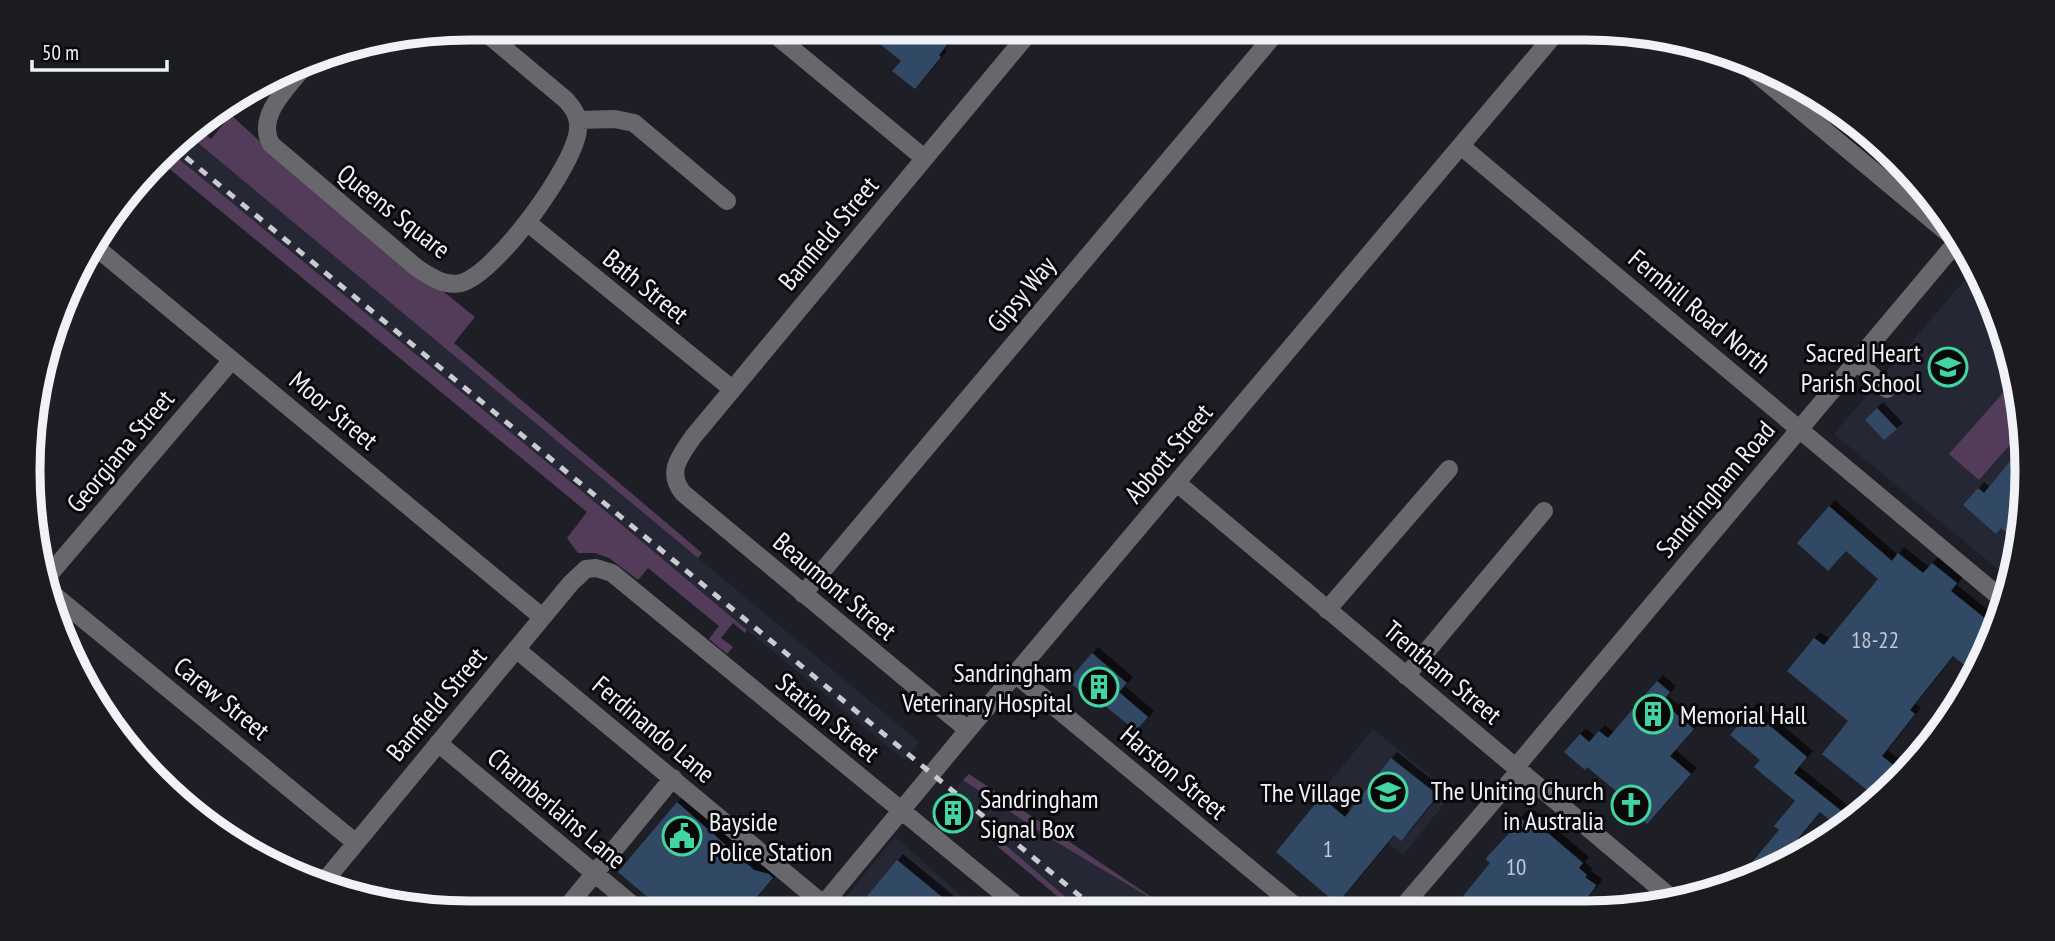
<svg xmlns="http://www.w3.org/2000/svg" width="2055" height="941" viewBox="0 0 2055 941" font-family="'PT Sans Narrow',sans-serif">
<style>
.built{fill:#252734}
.green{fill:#533c59}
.building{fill:#304866;filter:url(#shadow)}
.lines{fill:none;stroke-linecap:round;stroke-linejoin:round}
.minor{stroke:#68676b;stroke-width:18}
.rail{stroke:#c9cbd0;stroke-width:5;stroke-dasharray:9 9;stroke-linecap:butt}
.labels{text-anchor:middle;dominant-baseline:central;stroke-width:6;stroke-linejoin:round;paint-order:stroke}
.number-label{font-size:23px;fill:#c0c8d3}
.street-label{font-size:26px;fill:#f0f2f7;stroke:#09090c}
.poi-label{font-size:26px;fill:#f0f2f7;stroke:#09090c;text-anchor:end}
.rim{fill:none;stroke:#f0f2f7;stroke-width:9}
</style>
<defs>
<filter id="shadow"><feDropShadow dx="6" dy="-6" stdDeviation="0" flood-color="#0009"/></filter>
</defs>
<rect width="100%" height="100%" fill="#1e1f26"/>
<path class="built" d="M186,133L529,417L919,742L904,760L168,150L179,138Z
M1973,270L1993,301L2027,470L2006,576L1834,434Z
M1373,729L1452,794L1403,855L1323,790Z
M963,780L1043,834L1090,861L1169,911H1091L1071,895L1068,898L986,829L947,799Z
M895,837L978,911L834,912Z"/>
<path class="green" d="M231,115L278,158L475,317L454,343L702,553L698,558L186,133L196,127L211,139Z
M168,150L584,493L747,630L745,633L733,623L721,638L733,647L727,654L709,639L719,626L648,568L638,580L609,558L595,553H578L567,538L587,512L160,161Z
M2010,385L2020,433L1979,480L1949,454Z
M969,774L1172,911L1043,834L963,780Z
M1001,841L1082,911H1075L997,846Z"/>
<path class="building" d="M860,28H960L939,55L941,57L915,89L892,71L901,61Z
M1877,408L1897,429L1884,440L1865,420Z
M2016,454L2025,461L2027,470L2013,538L2001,528L1996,534L1963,505L1978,488L1984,493Z
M1829,506L1892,561L1898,553L1923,573L1932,563L1957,583L1951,591L1992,624L1984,634L1993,640L1974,673L1953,656L1910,710L1915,714L1882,756L1903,773L1877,798L1822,754L1848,721L1787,671L1814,638L1824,645L1878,579L1846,551L1828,571L1797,543Z
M1092,653L1127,683L1119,692L1148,717L1136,731L1104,705L1101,709L1068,681Z
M1657,681L1670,692L1662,702L1694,729L1670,756L1691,774L1647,824L1619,799L1622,796L1587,767L1585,770L1564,752L1580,734L1589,742L1599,731L1608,738Z
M1751,710L1807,757L1794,773L1854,821L1841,829L1820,812L1790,848L1797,854L1754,879L1733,885L1779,830L1774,826L1795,801L1754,767L1760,760L1730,735Z
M1391,758L1438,795L1401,841L1394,835L1337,904L1276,852L1321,797L1345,817Z
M677,802L754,870L769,874L773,878L744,912H665L618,872Z
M1528,816L1583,863L1579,868L1587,875L1585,877L1596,885L1594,889L1578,909L1470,910L1459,901L1490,863L1486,860L1487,857L1512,830L1511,829L1520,817L1524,821Z
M897,860L959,911L854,912Z"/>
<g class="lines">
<path class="minor" d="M767,28L924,158
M501,45L515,28
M1739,59L1949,234
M306,64C290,86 255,115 271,144L417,268C429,276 445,287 461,283C496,274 576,164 578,129C579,117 574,109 566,100L480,28
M578,120L615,119L634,123L727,201
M1461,146L2002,599
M528,223L732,389
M92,244L542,617
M1857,362L1887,389
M1177,483L1675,901
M48,576L232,360
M803,594L1280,28
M54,595L356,843
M1327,610L1449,469
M516,649L823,904
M1015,674L1300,910
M1406,676L1544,511
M968,730L683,493C666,472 680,456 693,437L1033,28
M438,743L641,912
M1515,768L1955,244
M322,884L571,583L586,569L596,568L612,573L1024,911
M1400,910L1519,771
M817,912L968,730L1560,28
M562,913L673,778"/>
<path class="rail" d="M172,146L1098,911"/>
</g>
<defs>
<symbol id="school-ring" viewBox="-11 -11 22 22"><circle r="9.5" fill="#09090c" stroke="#42d4a1" stroke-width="1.5"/><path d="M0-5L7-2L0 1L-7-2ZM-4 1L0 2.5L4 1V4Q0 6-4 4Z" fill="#42d4a1"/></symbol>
<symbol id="building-ring" viewBox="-11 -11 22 22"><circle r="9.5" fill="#09090c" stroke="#42d4a1" stroke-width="1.5"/><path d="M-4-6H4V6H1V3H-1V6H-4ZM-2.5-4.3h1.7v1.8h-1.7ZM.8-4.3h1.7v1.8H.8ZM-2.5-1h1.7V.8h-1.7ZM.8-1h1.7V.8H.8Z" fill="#42d4a1"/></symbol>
<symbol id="church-ring" viewBox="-11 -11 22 22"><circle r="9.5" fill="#09090c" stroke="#42d4a1" stroke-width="1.5"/><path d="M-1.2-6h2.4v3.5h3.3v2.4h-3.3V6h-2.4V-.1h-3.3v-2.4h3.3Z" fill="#42d4a1"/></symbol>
<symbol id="civic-ring" viewBox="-11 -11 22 22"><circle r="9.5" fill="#09090c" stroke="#42d4a1" stroke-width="1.5"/><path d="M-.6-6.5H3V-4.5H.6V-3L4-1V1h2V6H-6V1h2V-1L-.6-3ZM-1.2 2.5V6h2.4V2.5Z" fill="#42d4a1"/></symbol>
</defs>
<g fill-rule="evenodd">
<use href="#school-ring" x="1926" y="345" width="44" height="44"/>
<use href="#building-ring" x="1077" y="665" width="44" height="44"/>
<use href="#building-ring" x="1631" y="692" width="44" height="44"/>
<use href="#school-ring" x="1366" y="770" width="44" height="44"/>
<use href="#church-ring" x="1609" y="783" width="44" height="44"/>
<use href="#building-ring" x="931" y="791" width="44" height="44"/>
<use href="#civic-ring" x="660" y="814" width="44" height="44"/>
</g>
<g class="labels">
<g class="number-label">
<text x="1875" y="639">18-22</text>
<text x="1328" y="848">1</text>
<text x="1516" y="866">10</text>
</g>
<g class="street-label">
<text transform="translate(394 211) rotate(38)">Queens Square</text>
<text transform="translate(828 233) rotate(-50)">Bamfield Street</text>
<text transform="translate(646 286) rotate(39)">Bath Street</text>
<text transform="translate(1021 294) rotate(-50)">Gipsy Way</text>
<text transform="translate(1700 311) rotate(40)">Fernhill Road North</text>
<text transform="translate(334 410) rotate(40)">Moor Street</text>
<text transform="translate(120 451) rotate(-50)">Georgiana Street</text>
<text transform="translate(1168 453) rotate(-50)">Abbott Street</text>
<text transform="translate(1715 489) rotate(-50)">Sandringham Road</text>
<text transform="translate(835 586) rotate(40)">Beaumont Street</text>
<text transform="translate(1443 672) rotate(40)">Trentham Street</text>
<text transform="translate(222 698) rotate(39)">Carew Street</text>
<text transform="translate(436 704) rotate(-50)">Bamfield Street</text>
<text transform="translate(828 717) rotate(39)">Station Street</text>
<text transform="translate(654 729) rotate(40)">Ferdinando Lane</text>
<text transform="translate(1174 772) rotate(40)">Harston Street</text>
<text transform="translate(557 808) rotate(40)">Chamberlains Lane</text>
</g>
<g class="poi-label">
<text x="1921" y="352">Sacred Heart<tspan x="1921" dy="30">Parish School</tspan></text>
<text x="1072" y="672">Sandringham<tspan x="1072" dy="30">Veterinary Hospital</tspan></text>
<text x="1680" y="714" text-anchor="start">Memorial Hall</text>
<text x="1604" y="790">The Uniting Church<tspan x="1604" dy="30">in Australia</tspan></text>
<text x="1361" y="792">The Village</text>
<text x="980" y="798" text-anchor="start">Sandringham<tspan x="980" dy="30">Signal Box</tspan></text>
<text x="709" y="821" text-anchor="start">Bayside<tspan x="709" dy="30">Police Station</tspan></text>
</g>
</g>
<path d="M0 0H2055V941H0ZM470 40H1585A430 430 0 0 1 2015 470V471A430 430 0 0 1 1585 901H470A430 430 0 0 1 40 471V470A430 430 0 0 1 470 40Z" fill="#1b1c1f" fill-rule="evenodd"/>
<path class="rim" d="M470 40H1585A430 430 0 0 1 2015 470V471A430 430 0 0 1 1585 901H470A430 430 0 0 1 40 471V470A430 430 0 0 1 470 40Z"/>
<path d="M32 60v10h135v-10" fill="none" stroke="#f0f2f7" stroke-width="3.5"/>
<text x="42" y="60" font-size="21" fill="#f0f2f7" stroke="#09090c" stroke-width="5" paint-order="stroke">50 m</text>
</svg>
